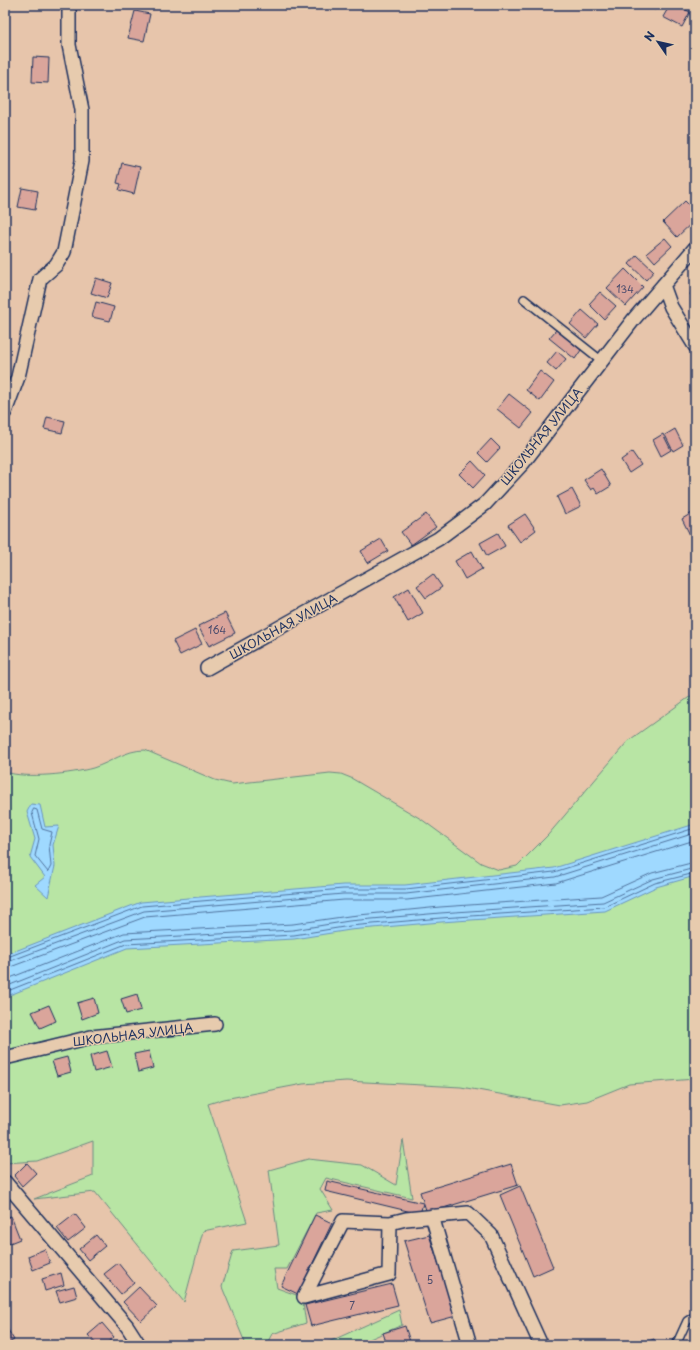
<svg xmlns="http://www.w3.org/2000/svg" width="700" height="1350" viewBox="0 0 700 1350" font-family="'Playpen Sans',sans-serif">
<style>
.green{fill:#b8e5a4;stroke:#6a8a81}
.water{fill:#9fd9ff;stroke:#6a95bf}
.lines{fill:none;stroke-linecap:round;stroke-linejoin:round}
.shore{stroke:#50739e;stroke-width:1}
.building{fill:#daa59b;stroke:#1b2f5e}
.lane-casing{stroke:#1b2f5e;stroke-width:10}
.street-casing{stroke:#1b2f5e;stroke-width:16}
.lane{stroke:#e7cbae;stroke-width:7}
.street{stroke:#e7cbae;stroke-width:13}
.labels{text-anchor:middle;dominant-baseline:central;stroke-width:3;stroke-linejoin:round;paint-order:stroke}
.number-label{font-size:10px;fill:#4b4c6d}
.street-label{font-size:12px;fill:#1b2f5e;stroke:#e7cbae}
</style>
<rect width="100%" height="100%" fill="#e7c5ab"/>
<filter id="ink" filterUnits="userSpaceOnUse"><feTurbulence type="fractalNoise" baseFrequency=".025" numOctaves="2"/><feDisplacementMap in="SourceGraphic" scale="8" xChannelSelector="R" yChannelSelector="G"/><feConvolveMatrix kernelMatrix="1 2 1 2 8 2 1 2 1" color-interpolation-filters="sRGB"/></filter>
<g filter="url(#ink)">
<path class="green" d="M695,693V1079L629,1084L587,1101L560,1105L461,1087L346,1081L303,1084L224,1099L208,1104L247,1222L203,1231L184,1302L95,1192L34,1199L93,1176V1141L37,1161L5,1163V772C27,779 71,774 93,768C112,762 125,750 145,750L215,780L232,784L330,773L341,774L351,778L421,819L481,863L499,870L517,866L548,835L628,741Z
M403,1140L412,1198L326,1178L320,1189L333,1210L316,1213L287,1269H274L277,1288L302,1297L306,1323L272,1334L266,1345H246L222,1287L233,1251L279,1245L269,1170L308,1159L362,1165L396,1185Z
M399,1310L402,1325L356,1345H322Z"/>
<path class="water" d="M31,804L40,805L45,827L59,826L53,845L55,866L48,897L35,885L45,877L30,857L35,839L27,812Z
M695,824V876L656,887L605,911L441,922L350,930L294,939L127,948L5,997V955L141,902L343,885H405L554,868Z"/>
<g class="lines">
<path class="shore" d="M34,809L37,810L42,829L52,832L49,845L51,866L48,872L35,856L39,839L32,813Z
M5,958L142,906L343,889H406L554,872L695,828
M5,963L144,911L343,894H406L555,877L695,833
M5,969L145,917L344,900H407L556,883L695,840
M5,980L124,933L293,924L349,916L440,907L601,896L652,873L695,862
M5,987L125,939L293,930L349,921L440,913L603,902L653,879L695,868
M5,992L126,944L294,935L350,926L441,918L604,907L655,883L695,873"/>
</g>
<path class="building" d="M646,5H658L655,10Z
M670,5H676L690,12L682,27L663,17Z
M135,11L150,14L144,41L128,38Z
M33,57L49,58L48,83L32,82Z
M122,163L140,167L134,194L119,190L121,184L117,183Z
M22,188L38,191L35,210L18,207Z
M685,201L695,211V220L677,237L663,222Z
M665,238L672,246L655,262L647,253Z
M637,255L654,271L646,280L629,264Z
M625,269L643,287L626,306L607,288Z
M96,278L112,283L107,298L91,293Z
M695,289V300L690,294Z
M600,292L616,306L604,319L589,304Z
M96,302L114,307L110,321L92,317Z
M582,310L598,324L586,338L570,324Z
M556,330L581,350L575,359L549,338Z
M557,351L566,359L556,371L547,363Z
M540,371L554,382L540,401L526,390Z
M509,394L533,413L521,428L497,409Z
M47,417L65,421L62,433L44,429Z
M675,429L683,445L673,451L665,435Z
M663,434L671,450L661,456L653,440Z
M491,439L500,448L487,462L478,453Z
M632,452L641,465L629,473L621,460Z
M472,461L485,475L473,488L459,474Z
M601,469L611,486L598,494L594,488L591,490L584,480Z
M572,489L581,506L565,514L557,497Z
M692,513L695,519V532L690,535L682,519Z
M426,514L436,527L411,545L401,532Z
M525,514L536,530L520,542L508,525Z
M498,533L505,546L487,556L480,543Z
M381,539L388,551L368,563L361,551Z
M472,551L482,569L465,579L455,561Z
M433,574L442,587L426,598L417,586Z
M409,588L423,613L408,622L394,597Z
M225,613L235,633L209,646L198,626Z
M195,630L202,644L180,655L173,641Z
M137,994L141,1010L126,1014L121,999Z
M94,998L98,1013L82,1019L77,1003Z
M49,1005L56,1021L40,1028L32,1012Z
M107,1051L112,1067L94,1072L90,1056Z
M149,1051L153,1068L138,1072L134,1054Z
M67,1057L71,1072L57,1076L52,1061Z
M27,1163L36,1173L22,1186L14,1176Z
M511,1164L518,1185L427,1213L420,1192Z
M327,1181L423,1203L420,1214L325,1191Z
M520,1186L553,1267L533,1276L500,1195Z
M75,1214L86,1228L68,1242L57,1228Z
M315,1215L332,1223L298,1294L281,1286Z
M11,1216L20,1239L5,1245V1218Z
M96,1235L105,1246L88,1260L79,1249Z
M429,1235L456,1316L430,1323L404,1241Z
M45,1249L50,1263L33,1270L28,1256Z
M118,1263L134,1283L121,1294L104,1274Z
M61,1273L64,1285L45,1291L42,1279Z
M392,1284L398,1305L311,1326L305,1305Z
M74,1286L77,1297L60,1302L56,1291Z
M139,1287L157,1306L141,1321L123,1302Z
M102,1323L114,1337L105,1345H97L88,1335Z
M5,1325L14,1340L5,1345Z
M405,1326L411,1345H387L383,1333Z
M654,1339L656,1345H638Z"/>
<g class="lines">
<defs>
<path id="lane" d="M524,299L602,361
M676,1345L687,1321L695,1316"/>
<path id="street" d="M663,285L671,307L695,346
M5,412L18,377L40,279L56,265L64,252L82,161V110L69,45V5
M207,668L438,539L485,504L523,463L634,319L695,248
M5,1058L91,1037L215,1024
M5,1182L127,1326L138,1343L137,1345
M432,1216L470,1345
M390,1223L389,1274L304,1297L343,1221L390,1223L406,1219L468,1213L491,1235L541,1345"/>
</defs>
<use href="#lane" class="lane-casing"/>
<use href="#street" class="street-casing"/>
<use href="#lane" class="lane"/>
<use href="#street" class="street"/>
</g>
</g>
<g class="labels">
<g class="number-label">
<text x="625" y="288">134</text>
<text x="217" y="629">164</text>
<text x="430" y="1279">5</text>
<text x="352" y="1305">7</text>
</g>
<g class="street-label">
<text transform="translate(541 436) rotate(-51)">ШКОЛЬНАЯ УЛИЦА</text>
<text transform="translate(283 626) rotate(-29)">ШКОЛЬНАЯ УЛИЦА</text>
<text transform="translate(133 1034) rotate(-7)">ШКОЛЬНАЯ УЛИЦА</text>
</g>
</g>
<rect width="700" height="1350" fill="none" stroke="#e7cbae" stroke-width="20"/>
<rect x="10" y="10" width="680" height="1330" fill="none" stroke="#1b2f5e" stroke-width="1.5" filter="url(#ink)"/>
<g transform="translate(658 42) rotate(304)" stroke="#e7cbae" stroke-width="3" paint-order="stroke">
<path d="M0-3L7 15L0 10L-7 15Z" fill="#1b2f5e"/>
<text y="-6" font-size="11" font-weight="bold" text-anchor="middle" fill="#1b2f5e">N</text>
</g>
</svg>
